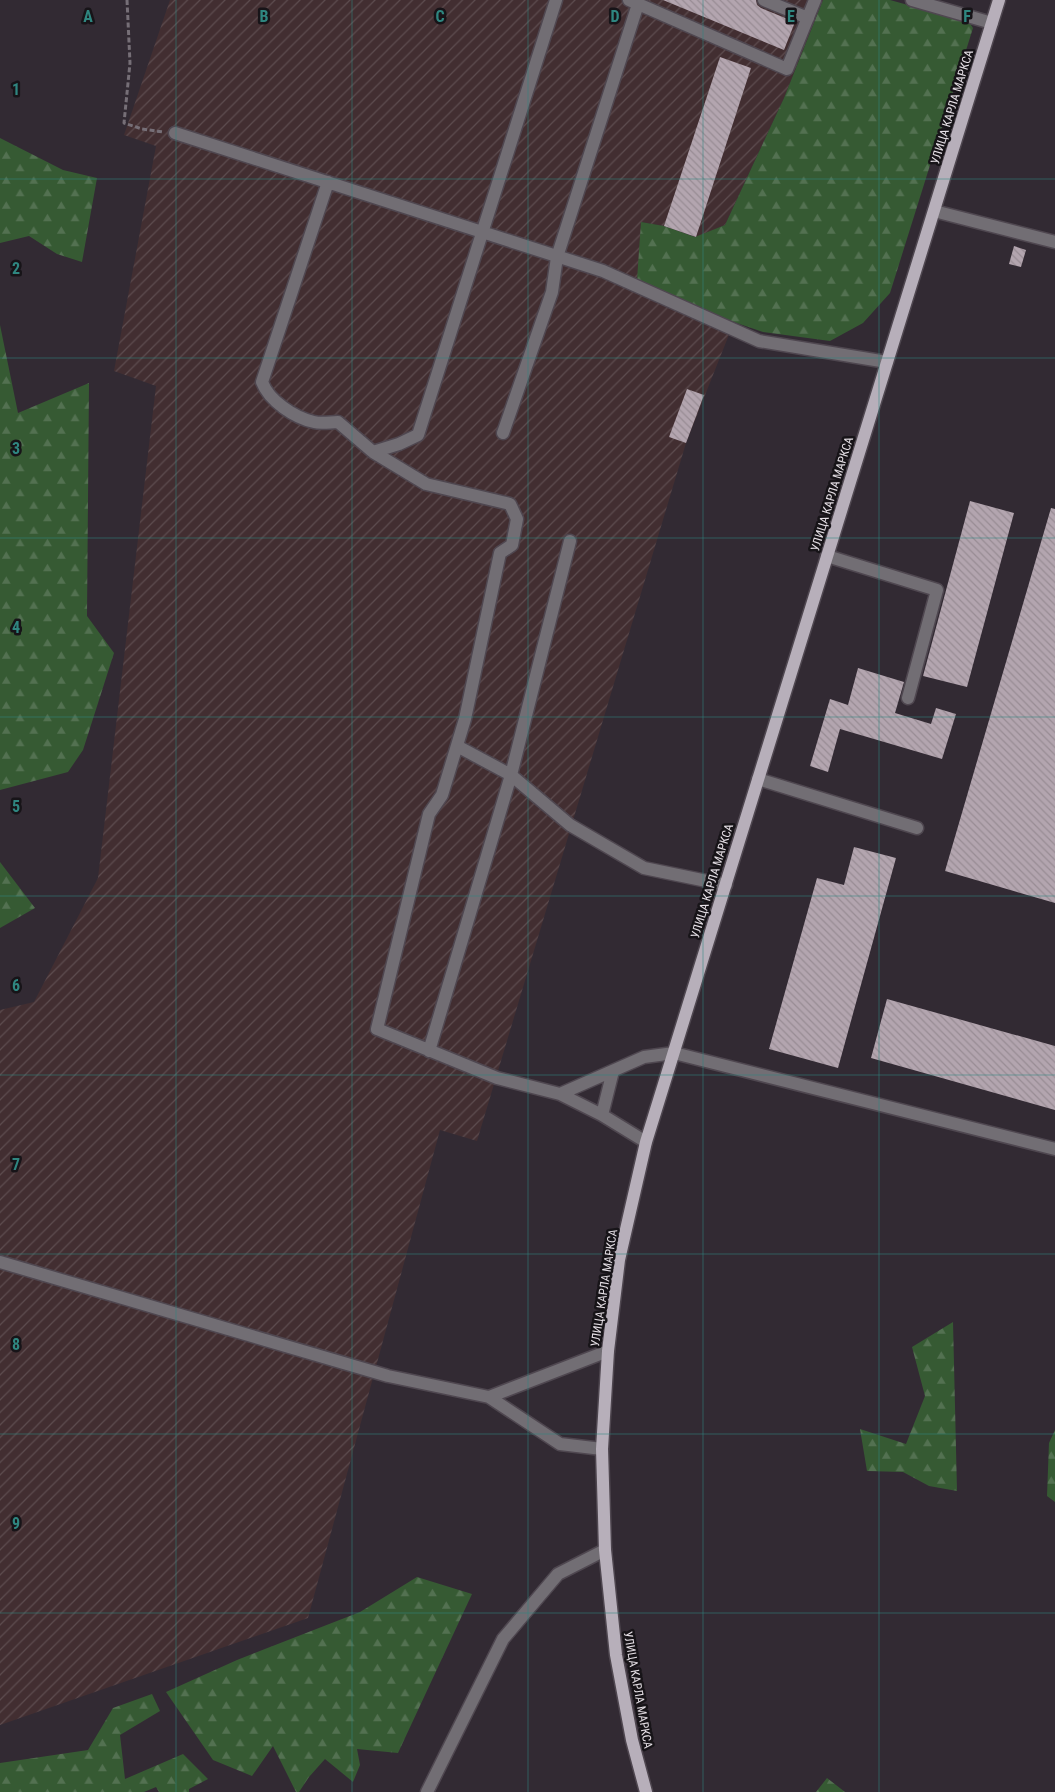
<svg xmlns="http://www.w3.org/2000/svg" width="1055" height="1792" viewBox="0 0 1055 1792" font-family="'Roboto Condensed',sans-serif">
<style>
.industrial{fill:url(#industrial-furrows)}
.forest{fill:url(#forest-firs)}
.building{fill:url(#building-back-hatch)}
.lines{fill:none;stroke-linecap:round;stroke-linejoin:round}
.minor-casing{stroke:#4f4750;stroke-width:15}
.major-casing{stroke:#4f4750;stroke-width:15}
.path{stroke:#766f77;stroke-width:3;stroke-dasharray:5 2.5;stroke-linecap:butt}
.minor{stroke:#726e74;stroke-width:12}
.major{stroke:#b7afba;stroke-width:12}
.grid{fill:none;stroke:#2f8680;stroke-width:1;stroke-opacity:0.55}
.labels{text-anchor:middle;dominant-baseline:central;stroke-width:5;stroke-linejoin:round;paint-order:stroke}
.street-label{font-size:12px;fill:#e6e0e6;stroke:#171418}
.grid-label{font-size:16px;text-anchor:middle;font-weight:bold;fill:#2f8680;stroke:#171418;stroke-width:5;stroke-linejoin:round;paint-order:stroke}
</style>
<defs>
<pattern id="industrial-furrows" width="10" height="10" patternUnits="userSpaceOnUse" patternTransform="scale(1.25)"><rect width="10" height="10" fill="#422e31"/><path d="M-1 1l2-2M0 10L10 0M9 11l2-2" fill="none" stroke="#5d4c4f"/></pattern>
<pattern id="forest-firs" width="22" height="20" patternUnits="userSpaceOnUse" patternTransform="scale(1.25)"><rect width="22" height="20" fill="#365a33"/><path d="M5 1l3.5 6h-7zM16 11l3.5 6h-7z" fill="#537151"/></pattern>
<pattern id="building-back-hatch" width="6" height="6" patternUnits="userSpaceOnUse" patternTransform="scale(1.25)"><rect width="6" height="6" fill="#b3a5af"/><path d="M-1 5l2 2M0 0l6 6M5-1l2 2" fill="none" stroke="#988c94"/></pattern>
</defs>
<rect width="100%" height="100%" fill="#322a33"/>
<path class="industrial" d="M170,0H823L784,98L725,225L696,237L664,226L641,222L716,316L734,322L686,443L477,1141L440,1130L308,1618L0,1725V1010L34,1002L98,878L156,386L114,371L156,146L124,135Z"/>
<path class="forest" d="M823,0H890L969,22L973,28L890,293L863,323L830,341L763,332L716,316L637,280L641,222L664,226L695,237L725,225L784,98Z
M0,138L63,170L97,178L82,262L57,254L29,236L0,243Z
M0,325L18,413L89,383L87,616L114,653L83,750L68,772L0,790Z
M0,862L35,908L0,928Z
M953,1322L957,1491L929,1486L903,1472L867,1471L860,1429L906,1444L925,1396L912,1347Z
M1055,1430V1502L1047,1496L1049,1443Z
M417,1577L472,1594L398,1753L357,1749L360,1765L353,1782L325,1759L309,1777L299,1792H296L273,1746L252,1776L213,1760L166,1692L237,1660L360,1612Z
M152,1694L160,1711L120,1735L125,1779L183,1754L208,1779L189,1789V1792H159L156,1787L144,1792H0V1763L88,1750L113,1708Z
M827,1778L845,1792H816Z"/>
<path class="building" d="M663,0H756L757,5L761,8L795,22L784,50Z
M720,57L751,68L696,237L664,226Z
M1014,246L1026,250L1021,267L1009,264Z
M687,389L704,395L686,443L669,437Z
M970,501L1014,513L967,687L923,676Z
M1051,508L1055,509V903L945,871Z
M858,668L904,682L895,713L931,724L936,708L956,714L942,759L840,729L828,772L810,766L830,699L848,705Z
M854,847L896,858L838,1068L769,1049L817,878L844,885Z
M887,999L1055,1046V1110L871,1058Z"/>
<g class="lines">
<defs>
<path id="minor" d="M629,0L787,69L815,0
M764,0L808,18
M912,0L992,23
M175,133L603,271L759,341L887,362
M328,182L262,382C269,401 295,418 314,422C321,424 331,422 338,422L373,452L426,484L510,504L517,519L512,545L500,553L465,719L442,795L429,814L377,1029L497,1078L560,1094L602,1115L646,1142
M934,211L1055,242
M503,433L552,292L557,257L638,4
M373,452L399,444L418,435L556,0
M827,556L937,590L908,698
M457,746L511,775L570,541
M758,779L917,828
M429,1051L511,775L570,825L644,868L726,885
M560,1094L644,1057L674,1053L1055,1149
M602,1115L613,1071
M0,1262L388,1376L489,1397L608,1351
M489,1397L560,1444L602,1449
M427,1792L503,1639L558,1574L605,1550"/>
<path id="major" d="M646,1792L632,1740L616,1655L605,1550L602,1449L608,1351L619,1260L646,1142L999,0"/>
</defs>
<use href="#minor" class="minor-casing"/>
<use href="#major" class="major-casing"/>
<path class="path" d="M127,0L130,63L124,123L142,129L163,132"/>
<use href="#minor" class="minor"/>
<use href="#major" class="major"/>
</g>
<path class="grid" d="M176,0V1792M352,0V1792M528,0V1792M703,0V1792M879,0V1792M0,179H1055M0,358H1055M0,538H1055M0,717H1055M0,896H1055M0,1075H1055M0,1254H1055M0,1434H1055M0,1613H1055"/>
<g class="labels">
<g class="street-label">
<text transform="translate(952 107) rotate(-73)">УЛИЦА КАРЛА МАРКСА</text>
<text transform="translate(832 494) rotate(-73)">УЛИЦА КАРЛА МАРКСА</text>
<text transform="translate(712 881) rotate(-73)">УЛИЦА КАРЛА МАРКСА</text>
<text transform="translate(604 1288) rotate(-81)">УЛИЦА КАРЛА МАРКСА</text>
<text transform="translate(638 1690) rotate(80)">УЛИЦА КАРЛА МАРКСА</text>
</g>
</g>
<g class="grid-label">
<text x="88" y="22">A</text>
<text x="264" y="22">B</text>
<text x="440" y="22">C</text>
<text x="615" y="22">D</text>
<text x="791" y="22">E</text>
<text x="967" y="22">F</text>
<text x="16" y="95">1</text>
<text x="16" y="274">2</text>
<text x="16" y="454">3</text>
<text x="16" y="633">4</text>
<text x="16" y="812">5</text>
<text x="16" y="991">6</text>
<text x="16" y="1170">7</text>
<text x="16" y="1350">8</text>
<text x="16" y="1529">9</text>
</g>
</svg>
